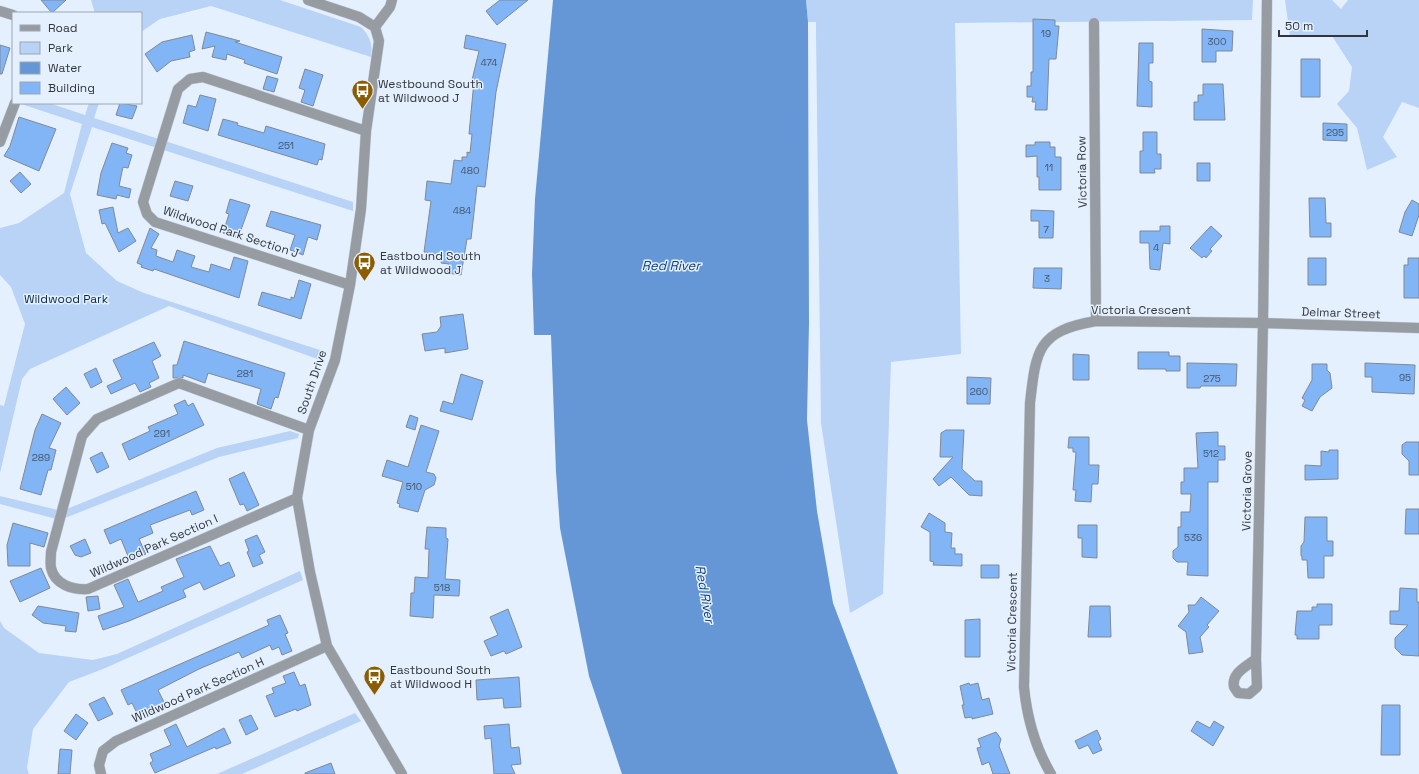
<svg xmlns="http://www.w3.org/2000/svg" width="1419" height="774" viewBox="0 0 1419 774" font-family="'Space Grotesk',sans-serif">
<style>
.green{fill:#b8d3f6}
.water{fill:#6597d6}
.building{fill:#82b5f6;stroke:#7f8996}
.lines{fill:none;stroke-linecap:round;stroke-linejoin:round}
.minor-casing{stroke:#c1cbd8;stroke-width:11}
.minor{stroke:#979ca2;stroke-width:10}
.labels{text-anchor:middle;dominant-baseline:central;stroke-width:3;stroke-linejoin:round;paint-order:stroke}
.number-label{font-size:10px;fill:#46566a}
.poi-label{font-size:12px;fill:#32363c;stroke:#e5f0ff;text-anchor:start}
.street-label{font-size:12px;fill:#32363c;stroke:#e5f0ff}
.park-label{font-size:12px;fill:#052951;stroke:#e5f0ff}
.water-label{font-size:13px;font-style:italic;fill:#0d417b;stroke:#e5f0ff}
</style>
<rect width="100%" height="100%" fill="#e5f0ff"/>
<path class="green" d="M91,0H280L361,27C370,36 373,45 371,57L211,6L160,19L141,32V13H95Z
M806,0H1253L1252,20L955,23L961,354L891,362L883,594L850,613L821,423L816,33V22H808Z
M1285,0H1332L1341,9L1348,0H1419V108L1402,102L1383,137L1397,157L1367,170L1357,128L1337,104L1349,91L1352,67L1332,36L1290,37Z
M18,103H49L85,115L89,103H99L94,118L353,202V211L92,127L70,194L86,253L117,281L144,293L326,352L323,361L169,306L30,369L22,379L0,473V405L4,406L25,324L11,287L0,275V228L19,223L64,193L82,124Z
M290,431L299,434L298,438L219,457L60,520L0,504V496L62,511L217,448Z
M300,571L303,580L103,669L69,682L33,729L27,768L29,774H0V621L4,628L39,653L93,660L117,654Z
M355,713L361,721L242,774H217Z"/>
<path class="water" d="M553,0H806L808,22L809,323L807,420L817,511L833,603L898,774H622L589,676L560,528L556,472L551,335H534L532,274L535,199Z"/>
<path class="building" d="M41,0H66L52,13Z
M500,0H528L497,25L486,11Z
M1033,19L1055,20V26H1059L1056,59H1049L1047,110H1035L1036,102H1032L1033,97H1027V86H1031V72H1033Z
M1202,29L1233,31L1232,51H1216V62H1202Z
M206,32L240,41L235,42L282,57L277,74L244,63L245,60L227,54L226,60L212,57L215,46L202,49Z
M192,35L195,50L189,52L190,57L171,61L157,72L145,54L162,42Z
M466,35L506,44L496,92L485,187L477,186L471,239H467L461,275L447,273L449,264L441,263L443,255L424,252L431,201L425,200L427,181L451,184L454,160L462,161V157H467V152L470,153L472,134H469L474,81L472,80L479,51L464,48Z
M1139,43H1153V63H1149V81L1152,82V107L1137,106Z
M0,45L10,48L2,74H0Z
M1301,59H1320V97H1301Z
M305,69L323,75L313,106L301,102L305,90L299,88Z
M267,76L278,79L274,92L263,89Z
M1203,84H1223L1225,120H1194V102H1198V95H1203Z
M200,95L216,99L208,131L183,123L188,105L196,107Z
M120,103L137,106L132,119L116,115Z
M19,117L56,129L39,171L4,156L10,146Z
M223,119L238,123L237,125L264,133L266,126L325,144L322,160L319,159L317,165L218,135Z
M1323,123L1347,124V141L1323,140Z
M1143,132H1157V154H1161V169H1154L1155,173H1140V151H1143Z
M1035,142H1050V147H1055V157H1061V190H1039V177H1037V156L1026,157V145H1035Z
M112,143L128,148L126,153L132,155L128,168L123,167L119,186L131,189L129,198L117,195L116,199L97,195L101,173Z
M1197,163H1210V181H1197Z
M20,172L31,184L21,193L10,181Z
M175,181L193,186L188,201L170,196Z
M1309,198H1325L1326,223H1331V237H1310Z
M230,199L250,205L238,238L223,233L229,214L226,213Z
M1412,200L1419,204V215L1412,236L1399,232L1405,212Z
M113,207L118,233L128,228L136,241L119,252L105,223L102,224L99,210Z
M1031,210L1054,211L1053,238H1039V221H1031Z
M271,211L321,225L317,240L308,237L303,255L290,250L295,235L266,226Z
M1160,226H1170V244L1163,243L1160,270L1150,269L1149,243H1140V231H1160Z
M1211,226L1222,236L1210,249L1212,251L1206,258L1204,256L1202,258L1190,248Z
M150,228L159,234L151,248L157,250L156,256L173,262L177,250L195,256L191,267L209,272L211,264L230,270L234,257L248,261L239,298L154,269L153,271L141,267L142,265L137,263Z
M1308,258H1326V285H1308Z
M1408,258H1419V298H1404V265H1408Z
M1034,268H1062L1061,289L1033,288Z
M299,280L311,284L301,319L258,305L262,292L291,300V297L294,298Z
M463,314L468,349L445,353V348L425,351L422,334L437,332L441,326L440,317Z
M184,341L285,373L278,398L275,397L271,409L257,404L261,389L208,373L205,383L183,375V378H173V365H177Z
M154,342L161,356L152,361L159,378L149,383L151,387L140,392L135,383L111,394L107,386L122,379L113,360Z
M1138,352H1169V356H1180V371H1166V369H1138Z
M1073,354L1089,355V380H1073Z
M1187,363L1237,364L1236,386H1201L1200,388H1187Z
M1365,363L1415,365L1414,394L1372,392V377H1365Z
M1312,364H1327V370L1330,373L1332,388L1320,397L1312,411L1302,406L1305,400L1302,398L1312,380Z
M96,368L102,382L91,388L84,374Z
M461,374L483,381L472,420L440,411L443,401L453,404Z
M967,377L991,378L990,404H967Z
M66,387L80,403L67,415L53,399Z
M185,400L188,406L193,403L204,425L129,460L122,444L150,431L148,427L178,414L174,405Z
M42,414L61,423L49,448L56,450L51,470H48L41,495L20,489L35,430Z
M410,415L418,418L415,430L406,427Z
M421,425L439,431L426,472L434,474L436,478L434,485L425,490L418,512L399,507L400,504L397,503L403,482L382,476L387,460L408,467Z
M946,430H964L962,469L975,481H982V496L969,495L951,477L939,486L933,479L953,457H940L941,433Z
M1218,432V446H1225V460H1218V482H1208V576L1187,575L1188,562H1177L1173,558V551L1178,547V527H1181V512H1190L1191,494H1181V482H1184V468H1198L1196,433Z
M1069,437H1089V465H1099L1098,484H1092L1091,502L1075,501L1076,490H1073L1076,452H1073V448H1068Z
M1406,442H1419V475H1409V461L1402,454V445Z
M1329,450H1338V479L1305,480V465L1321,466V451L1329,452Z
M102,452L109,467L97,473L90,458Z
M244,472L259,505L247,511L244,504L240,505L229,479Z
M196,491L204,510L192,515L190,510L150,525L153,533L139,539L146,554L130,561L121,539L110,544L104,530Z
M1406,509H1419V534H1405Z
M929,513L945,523V532L952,533L951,548H955V554H962V566L933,565L934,562L930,561V532L921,527Z
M1305,517H1327V541H1333V556H1324V578H1308L1307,560H1302V556H1301V546L1304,542Z
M13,523L48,533L44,547L30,543V566H8L7,545Z
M1078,525H1097V558L1082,557V538H1078Z
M427,527L446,528V538L448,539L445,579L460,580L459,596L434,595L433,618L410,616L411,593H414L415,577L428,578L429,549H425Z
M257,535L265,552L259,555L263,563L253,567L247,552L249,551L245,540Z
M85,539L91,553L81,557L75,555L70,546Z
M210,546L220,566L229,562L235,576L204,590L200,582L183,590L186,597L129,621L103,630L98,616L124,607L114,585L128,579L138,602L163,591L161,587L184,577L176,559Z
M981,565H999V578H981Z
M41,568L50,588L20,602L10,581Z
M1400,588L1417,589V602H1419V656L1402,655L1395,648V638L1408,625L1390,624V611H1399Z
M98,596L100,609L88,611L86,597Z
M1201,597L1219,611L1207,625L1209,627L1200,637L1203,652L1189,654L1186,632L1178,626L1189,612L1188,605H1195Z
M1317,604H1332V625H1319V639H1297V635H1295L1297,611H1312V607H1317Z
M38,606L79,613L76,632L65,631L66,626L43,623L32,615Z
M1090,606H1110L1111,637H1088Z
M508,609L522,647L506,654L504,651L491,656L484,641L498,635L490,617Z
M280,615L288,633L285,634L292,651L282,655L279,647L272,650L270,645L242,658L239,652L199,669L158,690L167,708L140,719L132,703L128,705L121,690L269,625L267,620Z
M980,619V657H965V620Z
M294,672L300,686L305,684L311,705L297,711L296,709L275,717L266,696L274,693L272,688L286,683L283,676Z
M519,677L521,707L504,708L503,698L477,700L476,680Z
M969,683L970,685L978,683L982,700L989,698L993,714L972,719V717L965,718L962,705H964L960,686Z
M104,697L113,714L98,721L89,704Z
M1382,705H1400V755H1381Z
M76,714L88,723L76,740L64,731Z
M251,715L258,729L246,735L239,720Z
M1197,721L1210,728L1214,721L1224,727L1213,746L1191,731Z
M176,724L187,747L224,728L231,743L216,749L215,747L155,773L150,763L153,761L150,754L171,745L164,730Z
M509,724L511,748L519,747L521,764L511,765L515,774H494L491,738L485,739L484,726Z
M1097,730L1101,739L1098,741L1102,750L1093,754L1088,745L1079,749L1075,741Z
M996,732L1001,739L999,746L1010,774H993L989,762L982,765L977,748L981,747L978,739Z
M60,749L72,750L70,774H58Z
M331,763L335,774H305V773Z"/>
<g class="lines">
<defs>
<path id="minor" d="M308,0L359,17L375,27L379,41L366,131L361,209L350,285L335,360L309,430L297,498L310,572L327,646L402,774
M0,11L13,15
M1094,23L1096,321
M375,27L390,7L392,0
M0,142L15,103
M350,285L155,222L147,214L143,202L178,89L190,79L203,77L366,131
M297,498L88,589C73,590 55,585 51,568C50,563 51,557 51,552L82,436L97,419L179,383L309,430
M1256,659L1257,687L1249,694L1238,693L1234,687C1231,673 1247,666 1256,659L1263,323L1419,328
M101,774L99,765L103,751L116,741L327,646
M1051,774C1035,747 1027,718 1024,687L1030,403C1036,349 1038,331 1096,321L1263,323L1267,0"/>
</defs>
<use href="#minor" class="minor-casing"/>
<use href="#minor" class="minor"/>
</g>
<defs>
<symbol id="bus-pin" viewBox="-11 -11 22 30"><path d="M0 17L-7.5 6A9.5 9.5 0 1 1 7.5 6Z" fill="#8b5c01" stroke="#e5f0ff"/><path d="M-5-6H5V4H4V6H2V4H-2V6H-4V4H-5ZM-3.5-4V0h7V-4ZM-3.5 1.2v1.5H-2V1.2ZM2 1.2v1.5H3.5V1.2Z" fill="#fff"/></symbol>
</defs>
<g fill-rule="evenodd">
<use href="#bus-pin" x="350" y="78" width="25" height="34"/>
<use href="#bus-pin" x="352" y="250" width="25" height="34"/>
<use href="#bus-pin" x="362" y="664" width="25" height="34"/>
</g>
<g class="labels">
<g class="number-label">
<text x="1046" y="33">19</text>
<text x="1217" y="41">300</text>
<text x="489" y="62">474</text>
<text x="1335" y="132">295</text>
<text x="286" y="145">251</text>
<text x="1049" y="167">11</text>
<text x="470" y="170">480</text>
<text x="462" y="210">484</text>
<text x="1046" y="229">7</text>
<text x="1156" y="247">4</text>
<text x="1047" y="278">3</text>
<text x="245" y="373">281</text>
<text x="1405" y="377">95</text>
<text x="1212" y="378">275</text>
<text x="979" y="391">260</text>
<text x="162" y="433">291</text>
<text x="1211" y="453">512</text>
<text x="41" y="457">289</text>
<text x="414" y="486">510</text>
<text x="1193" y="537">536</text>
<text x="442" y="587">518</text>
</g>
<g class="poi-label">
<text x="378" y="84">Westbound South<tspan x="378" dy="14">at Wildwood J</tspan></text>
<text x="380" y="256">Eastbound South<tspan x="380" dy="14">at Wildwood J</tspan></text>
<text x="390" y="670">Eastbound South<tspan x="390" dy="14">at Wildwood H</tspan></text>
</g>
<g class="street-label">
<text transform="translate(1082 172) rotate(-91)">Victoria Row</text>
<text transform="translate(231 232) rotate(18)">Wildwood Park Section J</text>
<text x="1141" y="310">Victoria Crescent</text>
<text transform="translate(1341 313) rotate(2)">Delmar Street</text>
<text transform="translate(312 382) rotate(-71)">South Drive</text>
<text transform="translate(1247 491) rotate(-89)">Victoria Grove</text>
<text transform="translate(154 546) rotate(-24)">Wildwood Park Section I</text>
<text transform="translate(1012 622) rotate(-89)">Victoria Crescent</text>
<text transform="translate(198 690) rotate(-24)">Wildwood Park Section H</text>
</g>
<g class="park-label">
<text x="66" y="299">Wildwood Park</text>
</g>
<g class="water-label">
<text x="671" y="265">Red River</text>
<text transform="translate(705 594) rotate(80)">Red River</text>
</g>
</g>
<rect x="12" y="12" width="130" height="92" fill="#e5f0ff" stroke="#9da6b1"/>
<rect x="20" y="25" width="20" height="6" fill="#979ca2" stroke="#9da6b1"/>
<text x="48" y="32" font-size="12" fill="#32363c">Road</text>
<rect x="20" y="42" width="20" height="12" fill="#b8d3f6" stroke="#9da6b1"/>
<text x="48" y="52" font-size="12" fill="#32363c">Park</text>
<rect x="20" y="62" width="20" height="12" fill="#6597d6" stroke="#9da6b1"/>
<text x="48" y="72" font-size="12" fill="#32363c">Water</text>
<rect x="20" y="82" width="20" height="12" fill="#82b5f6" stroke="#9da6b1"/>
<text x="48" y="92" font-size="12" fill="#32363c">Building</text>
<path d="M1279 30v6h88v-6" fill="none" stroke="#32363c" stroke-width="2"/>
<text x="1285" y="30" font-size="12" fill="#32363c" stroke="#e5f0ff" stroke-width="3" paint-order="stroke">50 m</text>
</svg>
